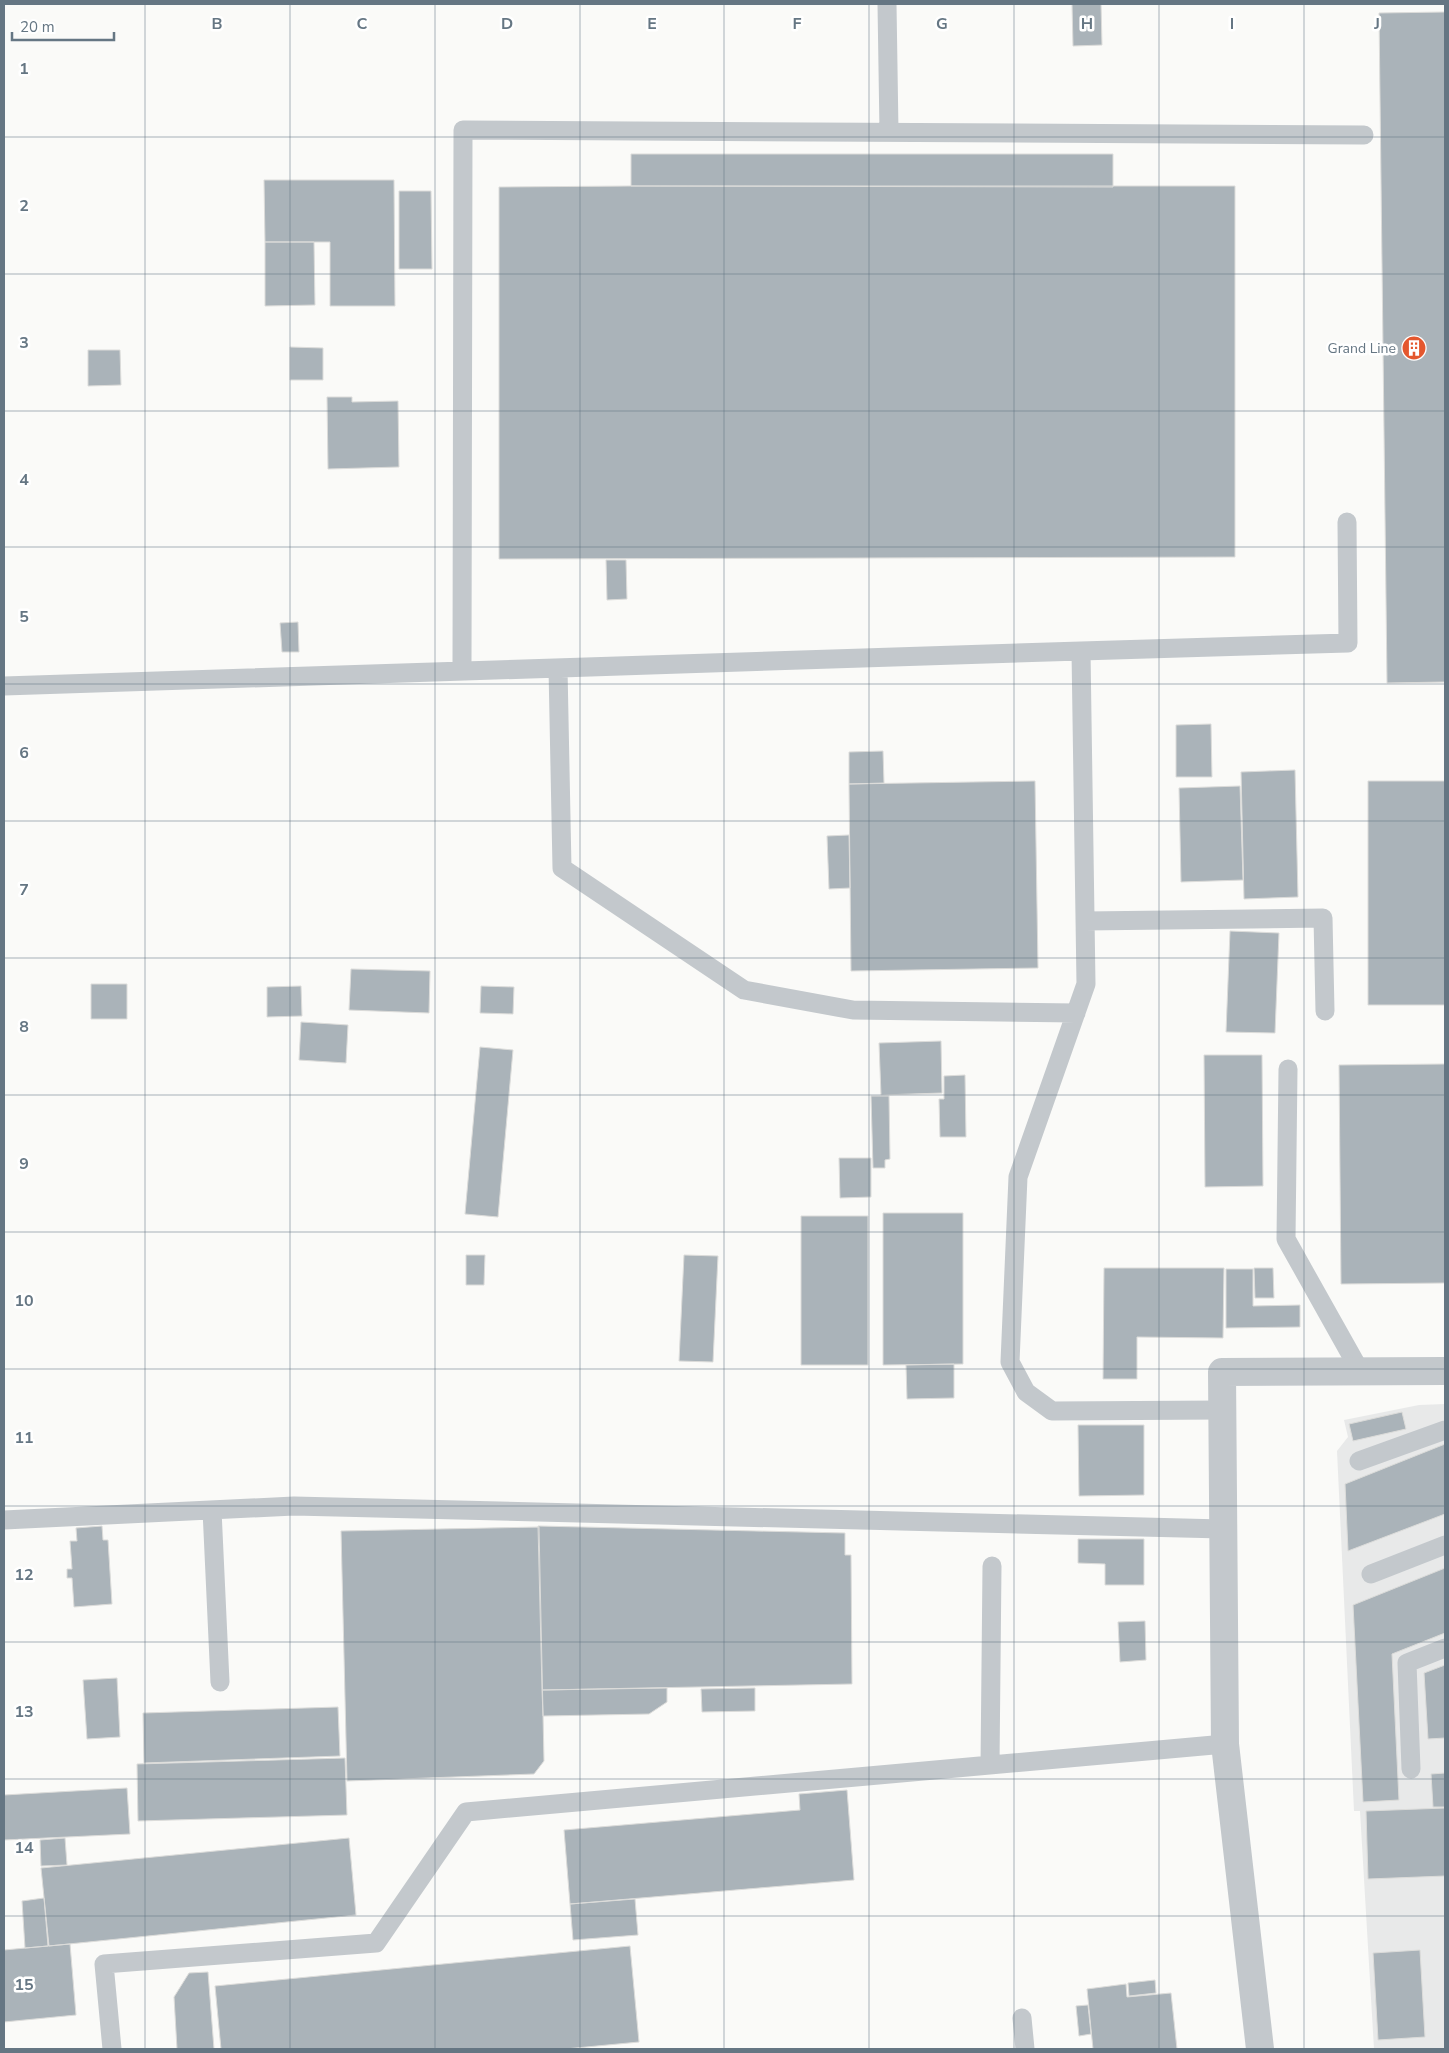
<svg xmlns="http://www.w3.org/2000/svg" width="1449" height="2053" viewBox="0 0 1449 2053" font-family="'Nunito Sans',sans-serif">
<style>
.built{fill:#e8e9e9}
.building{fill:#aab3b9;stroke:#dcdcda}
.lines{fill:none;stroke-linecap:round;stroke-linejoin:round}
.service{stroke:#c3c8cc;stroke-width:19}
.minor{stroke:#c3c8cc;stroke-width:28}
.grid{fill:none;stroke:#657683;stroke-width:1;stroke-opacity:0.55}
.labels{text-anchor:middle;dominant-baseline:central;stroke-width:5;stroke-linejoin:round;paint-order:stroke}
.poi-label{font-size:14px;fill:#657683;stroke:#fff;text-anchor:end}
.grid-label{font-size:16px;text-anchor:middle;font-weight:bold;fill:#657683;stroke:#fff;stroke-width:5;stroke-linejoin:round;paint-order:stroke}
</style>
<rect width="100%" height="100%" fill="#fafaf8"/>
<path class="built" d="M1445,1404V2049H1374L1360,1811H1354L1337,1451L1348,1437L1344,1420L1419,1405Z"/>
<path class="building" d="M1072,4H1101L1102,45L1073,46Z
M1445,12V682L1387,683L1379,13Z
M631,154H1113V187L631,186Z
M264,180H394L395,306H330V242H265Z
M631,186H1235V557L499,559V187Z
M399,191H431L432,269H399Z
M265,242H314L315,305L265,306Z
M290,347L323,348V380H290Z
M88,350H120L121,385L88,386Z
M327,397H352V402L398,401L399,467L328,469Z
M606,560H626L627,599L607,600Z
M298,622L299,652H282L280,623Z
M1211,724L1212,777H1176V725Z
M883,751L884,783L849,784V752Z
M1295,770L1298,897L1244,899L1241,772Z
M1035,781L1038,968L851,971L849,784Z
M1368,781H1445V1005H1368Z
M1240,786L1243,880L1181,882L1179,788Z
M849,835L850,888L829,889L827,836Z
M1230,931L1279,933L1275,1033L1226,1032Z
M351,969L430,971L429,1013L349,1010Z
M91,984H127V1019H91Z
M301,986L302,1016L267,1017V987Z
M481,986L514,987L513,1014L480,1013Z
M301,1022L348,1025L346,1063L299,1060Z
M941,1041L942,1093L881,1095L879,1043Z
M480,1047L513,1050L498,1217L465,1214Z
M1204,1055H1262L1263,1186L1205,1187Z
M1445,1064V1283L1341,1284L1339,1065Z
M965,1075L966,1137H940L939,1099H944V1076Z
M871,1096H889L890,1159L885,1160V1168H873Z
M839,1158H871V1197L840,1198Z
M883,1213H963V1364L883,1365Z
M801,1216H868V1365H801Z
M466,1255H485L484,1285H466Z
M684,1255L718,1256L713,1362L679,1361Z
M1104,1268H1224L1223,1338L1137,1337V1379H1103Z
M1254,1268H1273L1274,1298H1255Z
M1226,1269H1253V1306L1300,1305V1327L1226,1328Z
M954,1364V1398L907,1399L906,1365Z
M1402,1412L1406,1429L1353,1441L1349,1424Z
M1078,1425H1144V1495L1079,1496Z
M1445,1444V1514L1348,1551L1345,1484Z
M102,1526L103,1540H108L112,1604L74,1607L72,1578H67V1569H72L70,1541H77L76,1528Z
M538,1526L845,1533V1555H851L852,1684L542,1690Z
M539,1527L544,1761L534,1774L347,1781L341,1531Z
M1078,1539H1144V1585H1105V1564L1078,1563Z
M1445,1568V1633L1392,1654L1399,1800L1363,1802L1353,1605Z
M1145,1621L1146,1660L1120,1662L1118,1622Z
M1445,1665V1738L1428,1739L1424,1673Z
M117,1678L120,1737L87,1739L83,1680Z
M667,1688V1702L649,1714L543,1716L542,1690Z
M755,1688V1711L702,1712L701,1689Z
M338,1707L340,1756L144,1763L143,1713Z
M345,1758L347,1815L138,1821L137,1764Z
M1445,1773V1807H1433L1431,1774Z
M127,1788L130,1834L4,1840V1795Z
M847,1790L854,1880L570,1904L564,1830L800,1810L799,1794Z
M1445,1808V1876L1368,1879L1366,1811Z
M65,1838L67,1865L41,1866L40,1840Z
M349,1838L356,1915L49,1946L41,1868Z
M44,1898L48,1946L25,1948L22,1901Z
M635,1899L638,1935L573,1940L570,1904Z
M70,1944L76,2015L4,2022V1950Z
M630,1946L639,2042L565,2049H221L215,1986Z
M1420,1950L1425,2037L1378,2040L1373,1953Z
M208,1972L214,2049H177L174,1997L189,1973Z
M1155,1980L1156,1993L1129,1996L1128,1983Z
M1126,1984L1127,1997L1171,1993L1177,2049H1093L1087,1989Z
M1088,2005L1091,2034L1079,2036L1076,2006Z"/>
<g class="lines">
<path class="service" d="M887,4L889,132
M1081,651L1348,643L1347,522
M558,668L562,868L744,990L853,1010L1076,1013
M462,671L463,130L1364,135
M4,686L1081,651L1086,984L1018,1177L1010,1362L1026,1392L1052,1411L1222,1410
M1085,921L1323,918L1325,1011
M1288,1069L1286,1239L1360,1371
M1359,1461L1445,1430
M212,1510L220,1682
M4,1520L294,1506L1223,1529
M1371,1574L1445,1545
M990,1765L992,1566
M1411,1769L1407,1663L1445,1648
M1022,2018L1025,2049
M112,2049L104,1964L376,1943L466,1812L1225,1744"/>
<path class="minor" d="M1260,2049L1225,1744L1222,1372L1445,1371"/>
</g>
<path class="grid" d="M145,4V2049M290,4V2049M435,4V2049M580,4V2049M724,4V2049M869,4V2049M1014,4V2049M1159,4V2049M1304,4V2049M4,137H1445M4,274H1445M4,411H1445M4,547H1445M4,684H1445M4,821H1445M4,958H1445M4,1095H1445M4,1232H1445M4,1369H1445M4,1506H1445M4,1642H1445M4,1779H1445M4,1916H1445"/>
<defs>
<symbol id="building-disc" viewBox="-11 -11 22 22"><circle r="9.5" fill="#e4572e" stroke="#fff"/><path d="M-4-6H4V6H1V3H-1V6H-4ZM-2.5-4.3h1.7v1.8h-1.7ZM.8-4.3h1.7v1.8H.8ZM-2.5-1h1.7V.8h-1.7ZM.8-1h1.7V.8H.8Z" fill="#fff"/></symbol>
</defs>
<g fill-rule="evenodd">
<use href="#building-disc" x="1400" y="334" width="28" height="28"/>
</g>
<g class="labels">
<g class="poi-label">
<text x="1396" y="348">Grand Line</text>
</g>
</g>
<g class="grid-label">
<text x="217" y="29">B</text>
<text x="362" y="29">C</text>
<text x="507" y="29">D</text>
<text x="652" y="29">E</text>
<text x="797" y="29">F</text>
<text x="942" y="29">G</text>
<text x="1087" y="29">H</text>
<text x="1232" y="29">I</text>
<text x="1377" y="29">J</text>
<text x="24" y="74">1</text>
<text x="24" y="211">2</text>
<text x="24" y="348">3</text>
<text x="24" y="485">4</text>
<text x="24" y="622">5</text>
<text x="24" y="758">6</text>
<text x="24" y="895">7</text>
<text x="24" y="1032">8</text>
<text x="24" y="1169">9</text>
<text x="24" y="1306">10</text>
<text x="24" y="1443">11</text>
<text x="24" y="1580">12</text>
<text x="24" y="1717">13</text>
<text x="24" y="1853">14</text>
<text x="24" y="1990">15</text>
</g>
<rect width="1449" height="2053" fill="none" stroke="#657683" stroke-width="10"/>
<path d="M12 32v8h102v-8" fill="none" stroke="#657683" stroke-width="2.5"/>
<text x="20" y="32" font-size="15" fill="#657683" stroke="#ffffff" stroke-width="4" paint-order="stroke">20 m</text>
</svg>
